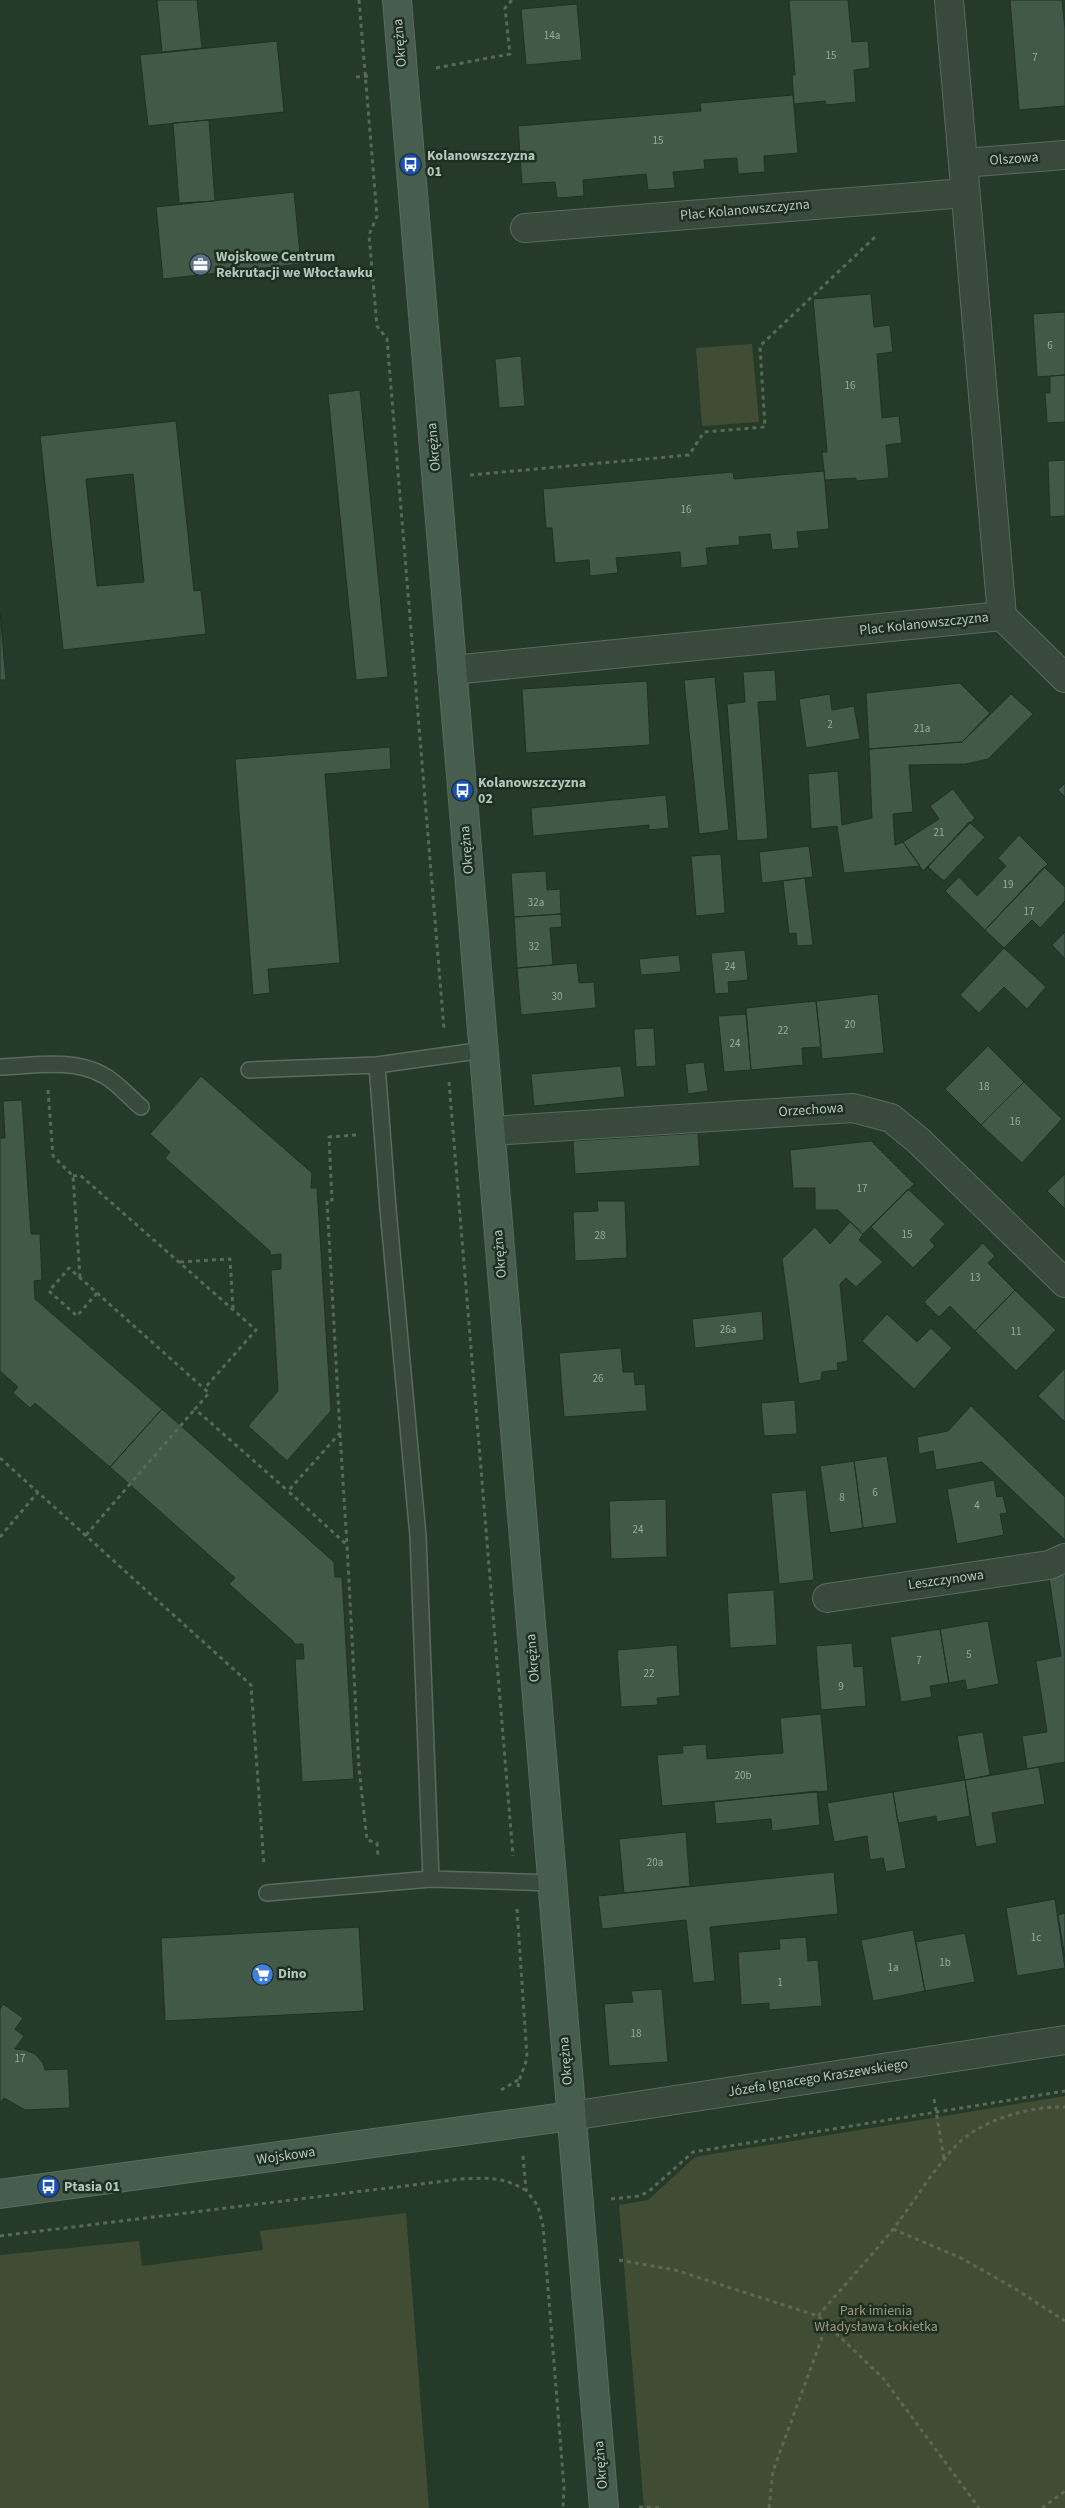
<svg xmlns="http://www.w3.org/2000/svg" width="1065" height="2508" viewBox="0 0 1065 2508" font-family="'Source Sans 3',sans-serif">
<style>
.green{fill:#414c35}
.building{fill:#425947;stroke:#203124;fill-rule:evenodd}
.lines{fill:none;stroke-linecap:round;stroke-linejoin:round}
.lane-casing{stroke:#596b5e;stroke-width:18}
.street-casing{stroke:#596b5e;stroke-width:30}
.secondary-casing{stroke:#596b5e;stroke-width:30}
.path{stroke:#5a6856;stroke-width:3;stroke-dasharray:4 4;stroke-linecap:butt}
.lane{stroke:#394a3d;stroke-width:15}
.street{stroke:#394a3d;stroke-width:28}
.secondary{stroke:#475d4d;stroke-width:28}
.labels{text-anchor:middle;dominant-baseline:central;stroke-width:5;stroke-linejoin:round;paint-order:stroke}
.number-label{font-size:11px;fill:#98ab9c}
.street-label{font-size:14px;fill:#b4c6b9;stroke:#1e2f22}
.poi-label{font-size:14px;font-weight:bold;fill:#b4c6b9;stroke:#1e2f22;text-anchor:start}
.park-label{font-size:14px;fill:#999575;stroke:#1e2f22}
</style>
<rect width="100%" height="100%" fill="#253a29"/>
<path class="green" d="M752,344L759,422L702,426L696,348Z
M1065,2096V2508H644L619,2205L648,2200L695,2157Z
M406,2213L429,2508H0V2255L139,2241L142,2266L263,2250L260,2231Z"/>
<path class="building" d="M157,0H197L202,48L162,52Z
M789,0H848L852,42L868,41L870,68L854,70L856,102L826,105L825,101L794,104L792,75H795Z
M1010,0H1062L1065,29V106L1019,110Z
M577,4L582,60L526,65L521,9Z
M277,41L284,112L148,126L140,55Z
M793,95L798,153L764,156L765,172L738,174L737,158L704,160L705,169L673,172L675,188L648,190L646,174L583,180L584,196L557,198L555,182L522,184L518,126L701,111L700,103Z
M209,120L215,201L179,203L173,123Z
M294,192L301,264L163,279L156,207Z
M871,294L874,327L890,325L893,352L877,354L882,418L899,416L902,443L886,445L889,478L856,481V478L825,480L822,452H827L813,299Z
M1065,312V375L1037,377L1033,314Z
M521,356L525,406L499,408L495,359Z
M1065,375V422L1047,423L1045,393H1050V376Z
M360,390L388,677L356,680L328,394Z
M176,421L194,591L201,590L206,634L63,650L40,436ZM133,474L144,582L97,586L86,479Z
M1065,460V516L1050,517L1048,461Z
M824,471L829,529L797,532L799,548L772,550L770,534L739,537L740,545L706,548L708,565L681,568L680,552L616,558L618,573L590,576L589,560L555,563L552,528H546L543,489L733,472L734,479Z
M0,612L6,680H0Z
M775,670L777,701L758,702L768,839L737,841L727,704L745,702L743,672Z
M715,677L729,830L699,834L684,680Z
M647,681L650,745L526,753L522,689Z
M960,683L990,713L962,742L869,749L866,693Z
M830,694L832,710L854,706L860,739L806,748L799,699Z
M1011,694L1033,714L988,759L966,764L909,765L913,812L893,814L895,845L903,842L920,866L844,873L837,826L811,829L808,774L838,771L842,825L872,818L869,749L962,742Z
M390,747L391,769L325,774L340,963L268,969L270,993L253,995L235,759Z
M1065,783V797L1058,790Z
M953,789L975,818L923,871L903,842L939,819L930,806Z
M666,795L669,828L649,830V825L533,836L531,808Z
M969,822L985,837L944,881L928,867Z
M1019,835L1048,864L985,930L945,891L959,877L977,896L1006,866L998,858Z
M809,846L813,877L762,883L759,852Z
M721,854L725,913L696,916L691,856Z
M1044,867L1065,887V901L1040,928L1032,920L1004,948L985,930Z
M546,871L547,890L560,889L561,914L514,917L511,873Z
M805,878L813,945L797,946L796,933L789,934L783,881Z
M561,914L562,927L550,928L553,965L517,968L514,917Z
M1065,932V959L1052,945Z
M1004,948L1046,987L1027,1009L1004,987L979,1013L960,995Z
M745,950L748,980L728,982L729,993L715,994L711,953Z
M679,955L681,972L641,975L639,959Z
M577,963L579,983L594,982L596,1008L521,1015L517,968Z
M878,994L884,1053L822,1059L816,1001Z
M816,1001L821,1047L802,1048L803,1065L751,1070L746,1008Z
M746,1014L751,1070L724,1072L718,1016Z
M654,1028L656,1066L636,1067L634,1029Z
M988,1046L1024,1082L981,1125L945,1089Z
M704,1062L708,1091L688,1094L685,1064Z
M621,1066L625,1097L534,1106L531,1074Z
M201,1076L312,1173L311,1188H317L331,1411L287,1461L248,1426L278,1391L271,1270L281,1269V1254L270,1255V1251L165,1158L170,1152L150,1134Z
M1024,1082L1062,1119L1022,1163L981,1125Z
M22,1100L31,1234H40L42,1280L34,1281L35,1299L162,1409L110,1467L35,1403L30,1408L13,1393L18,1387L0,1371V1138H5L3,1101Z
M698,1133L700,1166L575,1174L573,1141Z
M871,1141L914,1184L863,1234L838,1210H815V1188H793L790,1150Z
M1065,1174V1209L1047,1191Z
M908,1189L945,1224L930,1240L935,1246L913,1268L871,1227Z
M597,1201H625L627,1258L575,1261L573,1212L598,1211Z
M850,1222L863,1234L859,1240L883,1262L856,1287L846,1278L840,1284L848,1361L837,1363L838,1370L822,1372L821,1380L799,1384L782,1259L815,1227L830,1244Z
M983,1243L995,1256L988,1263L1015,1290L975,1331L950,1306L939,1317L924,1302Z
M1015,1290L1056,1330L1016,1371L975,1331Z
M762,1311L764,1340L695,1348L692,1319Z
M887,1314L917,1342L931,1328L952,1348L914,1389L862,1341Z
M621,1348L623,1372H634L635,1385L645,1384L647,1411L564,1417L559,1353Z
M1065,1368V1422L1038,1396Z
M795,1400L797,1434L764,1436L761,1403Z
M971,1406L1065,1497V1540L982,1462L936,1470L933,1451L919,1454L917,1437L948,1431Z
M162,1409L334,1562L335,1577H342L354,1779L302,1782L295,1659H304L303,1644H294L293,1641L229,1584L235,1578L110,1467Z
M887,1456L897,1523L863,1528L854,1461Z
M854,1461L863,1528L830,1533L820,1466Z
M994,1480L997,1497L1003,1496L1007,1513L1000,1514L1004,1535L957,1544L947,1489Z
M806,1490L814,1580L779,1584L771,1493Z
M666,1499L667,1557L611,1559L609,1501Z
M1065,1569V1762L1027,1769L1022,1736L1047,1732L1036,1661L1061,1656L1048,1571Z
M774,1590L777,1645L730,1648L727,1593Z
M988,1621L999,1684L967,1690L965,1680L949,1683L940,1629Z
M940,1629L949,1683L930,1686L932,1697L901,1702L890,1637Z
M852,1643L854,1667L863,1666L866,1706L821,1710L816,1646Z
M677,1645L680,1696L657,1698L658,1705L621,1707L617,1650Z
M821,1714L828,1791L662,1806L657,1755L683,1753L682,1746L706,1744L707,1759L783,1753L780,1718Z
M983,1732L990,1775L965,1780L957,1736Z
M1039,1767L1045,1804L992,1813L997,1843L976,1847L965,1780Z
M965,1780L970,1816L937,1822L936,1816L898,1823L893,1792Z
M817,1791L820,1825L772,1831L771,1819L716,1824L714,1802Z
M893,1792L906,1868L886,1872L883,1858L870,1860L867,1836L834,1842L827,1803Z
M686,1832L690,1886L624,1893L619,1839Z
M834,1872L838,1914L710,1927L715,1981L693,1983L686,1920L602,1929L598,1896Z
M1055,1899L1065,1968L1017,1976L1006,1908Z
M1065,1913V1958L1058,1915Z
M359,1927L364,2011L165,2021L161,1938Z
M913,1930L925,1991L873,2001L861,1940Z
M965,1933L975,1982L925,1991L916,1942Z
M806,1937L808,1961L818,1960L822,2006L769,2010V2003L741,2005L738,1952L780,1949L779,1939Z
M662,1989L668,2062L609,2066L604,2004L633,2002L631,1991Z
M3,2004L23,2018L15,2029L24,2036L15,2049L25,2050L35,2054L43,2063L45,2070L68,2069L70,2108L25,2110L4,2098L0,2103V2009Z"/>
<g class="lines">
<defs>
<path id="lane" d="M484,1050L377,1065L388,1209L418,1536L431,1879L552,1883
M0,1067C33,1066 72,1058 103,1075C117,1082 129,1097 141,1107
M249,1070L377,1065
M267,1893L431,1879"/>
<path id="street" d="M949,0L1002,616
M963,163L1065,155
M525,228L965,193
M1002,616L1065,678
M452,670L1002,616
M490,1131L853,1108L891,1118L919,1141L1065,1283
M827,1598L1049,1565L1065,1558
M571,2116L1065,2040"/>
<path id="secondary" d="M397,0L604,2508
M0,2194L571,2116"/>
</defs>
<use href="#lane" class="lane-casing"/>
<use href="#street" class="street-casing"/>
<use href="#secondary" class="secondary-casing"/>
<path class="path" d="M359,0L377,216L369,235L377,326L387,339L444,1029
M436,68L510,54L505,8L512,0
M356,77L368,76
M470,475L689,455L704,432L765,427L760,346L876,236
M449,1082L513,1856
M48,1090L53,1156L73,1176L80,1277
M356,1135L329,1137L332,1200H327L340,1433L288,1491L347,1545L359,1768L367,1840L377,1843L378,1856
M73,1176L80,1175L256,1330L204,1389
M180,1262L230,1259L233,1309
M97,1293L77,1316L49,1291L69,1268L209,1393L195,1409L288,1491
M340,1434L347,1545
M0,1458L251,1685L264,1865
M86,1535L195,1409
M0,1537L38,1492
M517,1909L527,2057C525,2069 518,2077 518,2090
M501,2090L518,2080
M934,2099L944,2159
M523,2156L526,2190L538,2206L543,2226L564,2487L563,2508
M611,2199L639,2196L648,2192L693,2152L1065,2091
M893,2229L961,2258L1014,2288L1065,2321
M0,2236L461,2179C487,2178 502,2176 525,2190
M619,2260L675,2270L818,2316L883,2378L979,2508
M818,2316C844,2285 872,2256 897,2224C916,2199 946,2149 971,2133C998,2116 1034,2106 1065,2107
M639,2507L663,2508
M769,2508L773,2471L827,2324
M1042,2508L1065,2491"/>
<use href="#lane" class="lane"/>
<use href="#street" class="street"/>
<use href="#secondary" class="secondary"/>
</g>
<defs>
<symbol id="bus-disc" viewBox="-11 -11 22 22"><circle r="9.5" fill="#1a4fb4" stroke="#1e2f22"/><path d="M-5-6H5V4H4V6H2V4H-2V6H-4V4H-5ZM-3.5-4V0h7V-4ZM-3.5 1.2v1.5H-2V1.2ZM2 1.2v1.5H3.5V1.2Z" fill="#fff"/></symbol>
<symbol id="office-disc" viewBox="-11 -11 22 22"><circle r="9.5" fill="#5c6f8a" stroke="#1e2f22"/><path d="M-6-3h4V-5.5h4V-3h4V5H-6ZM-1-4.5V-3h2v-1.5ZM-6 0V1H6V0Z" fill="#fff"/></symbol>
<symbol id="supermarket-disc" viewBox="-11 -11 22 22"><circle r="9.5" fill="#3f7fe0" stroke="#1e2f22"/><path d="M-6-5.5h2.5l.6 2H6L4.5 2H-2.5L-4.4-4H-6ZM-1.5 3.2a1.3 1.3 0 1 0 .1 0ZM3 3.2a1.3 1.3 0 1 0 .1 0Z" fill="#fff"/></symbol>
</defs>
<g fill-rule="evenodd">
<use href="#bus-disc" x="398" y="152" width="25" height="25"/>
<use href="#office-disc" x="188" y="252" width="25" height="25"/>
<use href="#bus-disc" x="450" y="778" width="25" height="25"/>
<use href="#supermarket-disc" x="250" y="1962" width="25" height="25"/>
<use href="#bus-disc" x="36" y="2174" width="25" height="25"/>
</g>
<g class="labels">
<g class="number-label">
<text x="552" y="35">14a</text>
<text x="831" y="55">15</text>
<text x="1035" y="57">7</text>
<text x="658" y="140">15</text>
<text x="1050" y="345">6</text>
<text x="850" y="385">16</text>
<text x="686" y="509">16</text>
<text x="830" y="724">2</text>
<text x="922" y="728">21a</text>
<text x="939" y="832">21</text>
<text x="1008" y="884">19</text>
<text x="536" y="902">32a</text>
<text x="1029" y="911">17</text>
<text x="534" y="946">32</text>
<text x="730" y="966">24</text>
<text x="557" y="996">30</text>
<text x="850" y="1024">20</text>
<text x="783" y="1030">22</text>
<text x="735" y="1043">24</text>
<text x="984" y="1086">18</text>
<text x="1015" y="1121">16</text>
<text x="862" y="1188">17</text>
<text x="907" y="1234">15</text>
<text x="600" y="1235">28</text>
<text x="975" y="1277">13</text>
<text x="728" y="1329">26a</text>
<text x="1016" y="1331">11</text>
<text x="598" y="1378">26</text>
<text x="875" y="1492">6</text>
<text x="842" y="1497">8</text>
<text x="977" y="1505">4</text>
<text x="638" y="1529">24</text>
<text x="969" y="1654">5</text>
<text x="919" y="1660">7</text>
<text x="649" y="1673">22</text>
<text x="841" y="1686">9</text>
<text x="743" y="1775">20b</text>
<text x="655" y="1862">20a</text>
<text x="1036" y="1937">1c</text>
<text x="945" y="1962">1b</text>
<text x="893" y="1967">1a</text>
<text x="780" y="1982">1</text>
<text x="636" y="2033">18</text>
<text x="20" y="2058">17</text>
</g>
<g class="street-label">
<text transform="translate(400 43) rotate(-95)">Okrężna</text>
<text transform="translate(1014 159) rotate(-4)">Olszowa</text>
<text transform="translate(745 210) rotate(-5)">Plac Kolanowszczyzna</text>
<text transform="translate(434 447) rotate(-95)">Okrężna</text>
<text transform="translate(924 624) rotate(-6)">Plac Kolanowszczyzna</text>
<text transform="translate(467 850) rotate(-95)">Okrężna</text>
<text transform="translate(811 1110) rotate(-4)">Orzechowa</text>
<text transform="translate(500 1254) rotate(-95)">Okrężna</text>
<text transform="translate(946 1580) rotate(-8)">Leszczynowa</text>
<text transform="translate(533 1658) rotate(-95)">Okrężna</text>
<text transform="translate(566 2061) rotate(-95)">Okrężna</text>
<text transform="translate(818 2078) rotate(-9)">Józefa Ignacego Kraszewskiego</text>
<text transform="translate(286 2156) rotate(-8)">Wojskowa</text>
<text transform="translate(601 2465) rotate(-95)">Okrężna</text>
</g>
<g class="poi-label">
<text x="427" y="156">Kolanowszczyzna<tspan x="427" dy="16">01</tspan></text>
<text x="216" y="257">Wojskowe Centrum<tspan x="216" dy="16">Rekrutacji we Włocławku</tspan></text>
<text x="478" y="783">Kolanowszczyzna<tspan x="478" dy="16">02</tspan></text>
<text x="278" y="1974">Dino</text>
<text x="64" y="2187">Ptasia 01</text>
</g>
<g class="park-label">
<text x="876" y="2311">Park imienia<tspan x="876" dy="16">Władysława Łokietka</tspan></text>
</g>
</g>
</svg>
